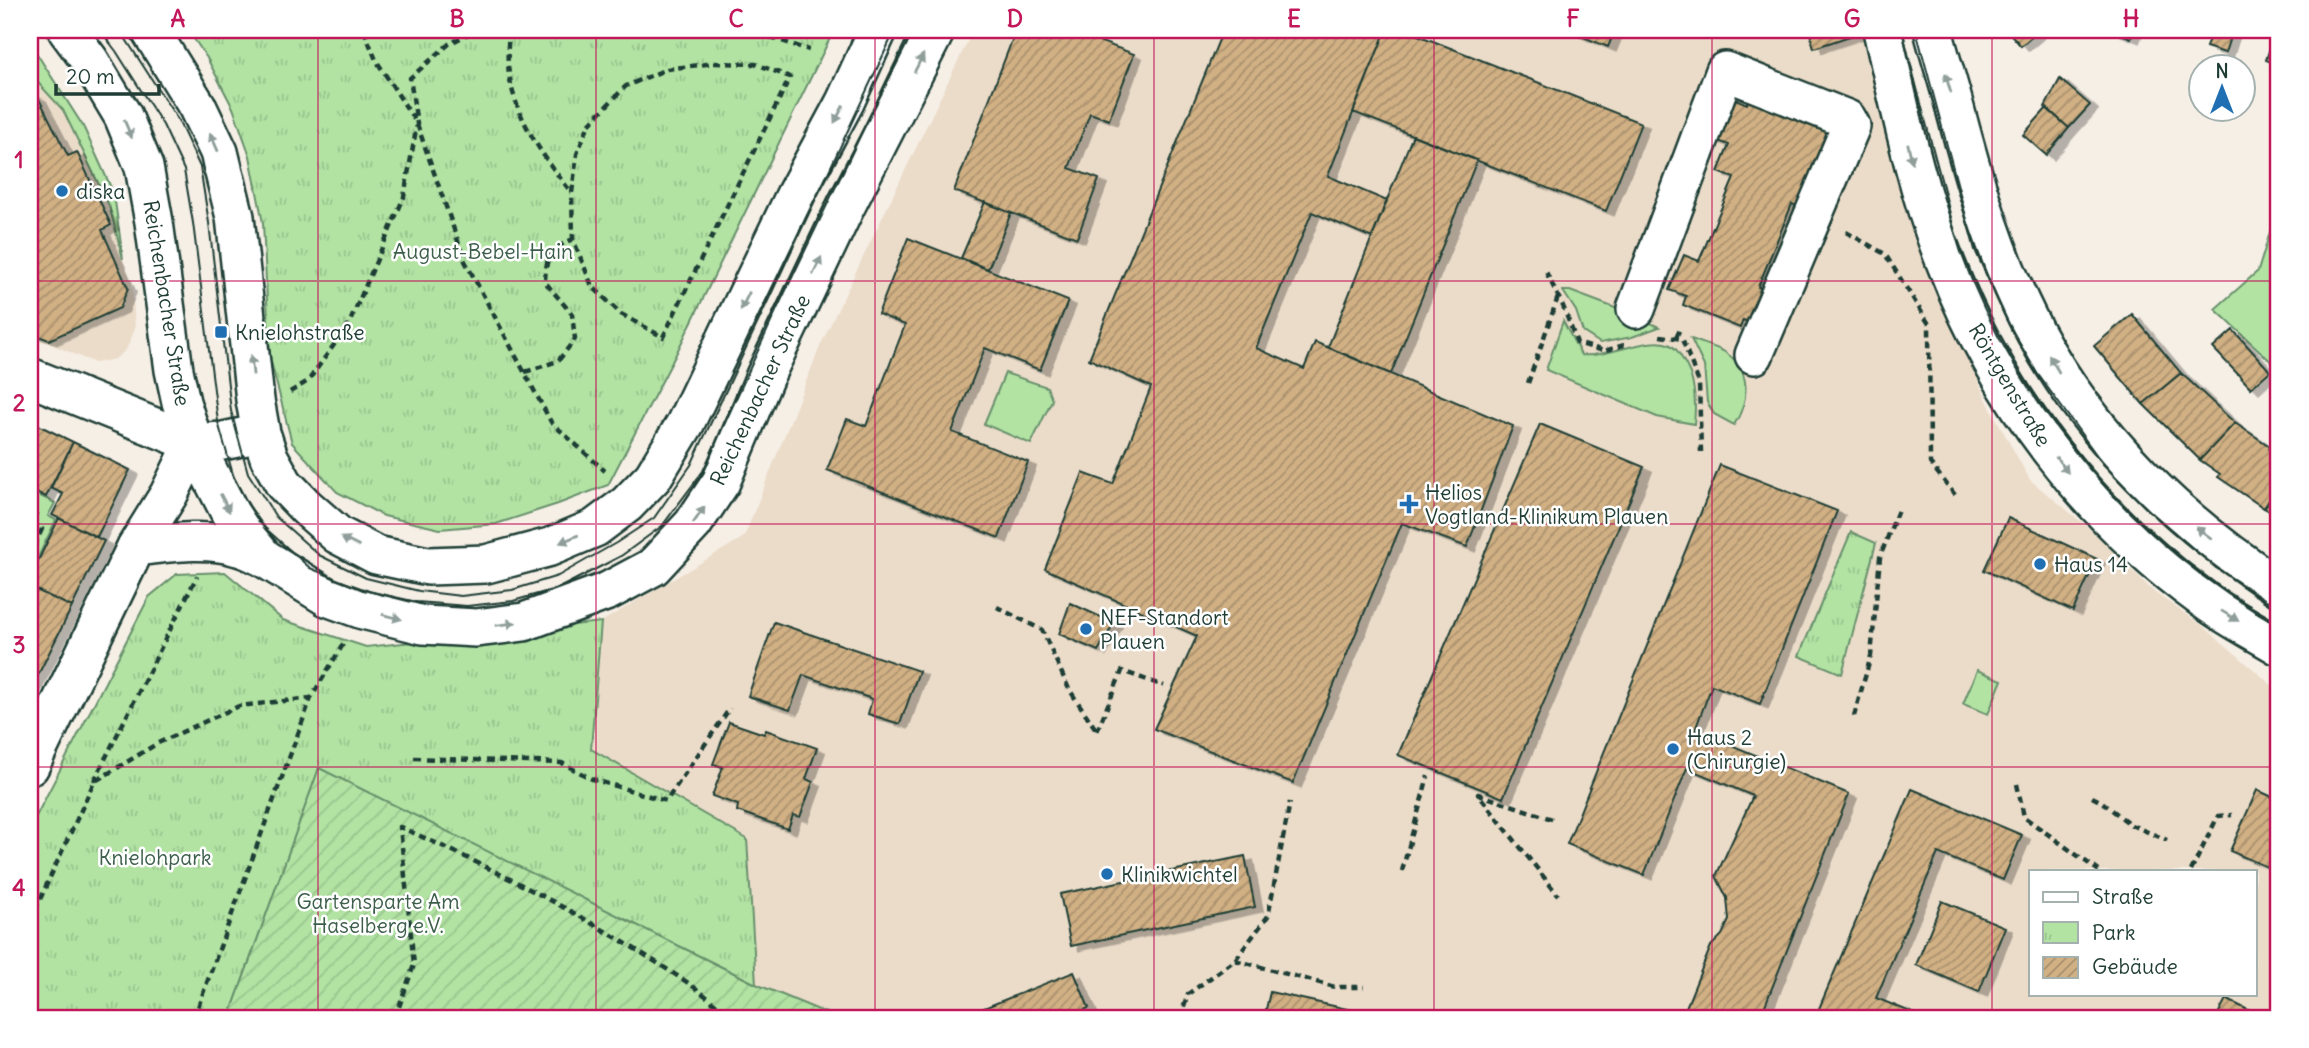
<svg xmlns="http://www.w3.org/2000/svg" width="2309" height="1048" viewBox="0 0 2309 1048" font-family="Delius,sans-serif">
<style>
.built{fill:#ebdcc9;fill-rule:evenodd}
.grass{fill:#b2e3a3;stroke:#68906c;stroke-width:2}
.park{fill:url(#park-tufts);stroke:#68906c;stroke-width:2}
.garden{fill:url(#garden-furrows);stroke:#68906c;stroke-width:2}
.building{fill:url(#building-hatch);stroke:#1f3d34;stroke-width:2;filter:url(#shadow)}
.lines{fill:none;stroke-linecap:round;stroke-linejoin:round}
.minor-casing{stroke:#1f3d34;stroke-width:42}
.path{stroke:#1f3d34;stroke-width:4.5;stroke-dasharray:7 5;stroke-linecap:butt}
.minor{stroke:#fff;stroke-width:37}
.tram{stroke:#1f3d34;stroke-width:2}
.oneway{fill:#8f9e9a}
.grid{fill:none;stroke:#c2185b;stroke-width:2;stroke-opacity:0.55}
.poi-dot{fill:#1f6fb2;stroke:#fff;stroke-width:2.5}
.labels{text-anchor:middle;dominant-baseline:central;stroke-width:5;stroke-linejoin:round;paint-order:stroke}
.poi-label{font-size:21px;fill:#1f3d34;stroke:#fff;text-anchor:start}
.park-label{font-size:21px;fill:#3c5e4a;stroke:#fff}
.street-label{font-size:21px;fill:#1f3d34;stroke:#fff}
.neatline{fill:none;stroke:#c2185b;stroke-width:2.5}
.grid-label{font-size:23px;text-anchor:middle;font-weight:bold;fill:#c2185b}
</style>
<defs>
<pattern id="park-tufts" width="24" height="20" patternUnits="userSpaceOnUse" patternTransform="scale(1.75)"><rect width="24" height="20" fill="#b2e3a3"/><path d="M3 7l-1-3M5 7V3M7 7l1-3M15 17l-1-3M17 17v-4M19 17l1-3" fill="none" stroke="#99c48d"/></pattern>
<pattern id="garden-furrows" width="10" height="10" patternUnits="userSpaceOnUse" patternTransform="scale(1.75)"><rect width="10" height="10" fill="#b2e3a3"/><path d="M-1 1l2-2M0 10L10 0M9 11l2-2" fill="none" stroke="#99c48d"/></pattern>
<pattern id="building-hatch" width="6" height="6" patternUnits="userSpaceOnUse" patternTransform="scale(1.75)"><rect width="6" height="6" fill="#d1b084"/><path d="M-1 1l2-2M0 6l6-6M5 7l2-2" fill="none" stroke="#a9906d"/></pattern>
<filter id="shadow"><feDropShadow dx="8" dy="4.5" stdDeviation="0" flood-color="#0004"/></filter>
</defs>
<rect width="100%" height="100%" fill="#f6efe6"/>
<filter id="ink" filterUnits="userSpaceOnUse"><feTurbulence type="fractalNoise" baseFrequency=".0143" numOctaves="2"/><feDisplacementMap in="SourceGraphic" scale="14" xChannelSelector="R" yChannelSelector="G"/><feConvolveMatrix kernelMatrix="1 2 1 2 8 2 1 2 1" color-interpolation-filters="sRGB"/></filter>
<g filter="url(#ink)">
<path class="built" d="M973,30H1861L1893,164L1933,284L1992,411L2030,480L2089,528L2155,593L2203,626L2279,691V1018H838L756,984L746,839L591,749L601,622L744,537L821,344ZM2031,871H2255V994H2031Z
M30,74L63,110L109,205L123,259L132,282L135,329L126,350L115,359L95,363L46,342L30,339Z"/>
<path class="grass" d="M30,43L83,126L114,194L123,259L109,205L63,110L30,74Z
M2271,229L2279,231V369L2215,309L2258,271Z
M1563,291H1570L1639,317L1659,327L1632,337L1600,343L1583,332L1576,311Z
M1563,321L1581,355C1607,358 1648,336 1668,344C1677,347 1681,357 1686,365C1695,381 1696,405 1694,424L1657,417L1546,370Z
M1691,339C1701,343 1713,346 1723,351C1752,368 1750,400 1734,425L1714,414L1707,402L1704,366Z
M1005,373L1047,387L1052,400L1031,444L984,424Z
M30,491L55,503L48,516L56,520L30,574Z
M1977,670L2002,680L1988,714L1963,704Z"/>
<path class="park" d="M188,30H834L675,356L608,485L558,504L496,524L440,529L384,516L337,492L292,443L270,358L263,223L250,156L233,108L207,58Z
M1851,532L1876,543L1842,674L1799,656Z
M225,572L283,620L366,647L601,622L591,749L747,839L756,984L319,769L229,1018H30V828L149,597L177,574Z"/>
<path class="garden" d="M319,768L756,984L838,1018H229Z"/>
<path class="building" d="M1016,30H1069L1134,54L1109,120L1090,113L1069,168L1099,179L1077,238L954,191Z
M1223,30H1386L1328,176L1387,201L1372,238L1312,212L1256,348L1304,369L1315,342L1513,426L1467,547L1402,523L1293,783L1154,729L1197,636L1045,569L1083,473L1113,484L1151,387L1089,359Z
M1386,30H1405L1641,123L1606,211L1353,112Z
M1566,30H1615L1608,47Z
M1809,30H1862V32L1814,48Z
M2007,30H2040L2021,46Z
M2114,30H2134L2131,38L2113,31Z
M2212,30L2230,37L2225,53L2206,47Z
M2220,30H2233L2230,37L2219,33Z
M2276,30L2279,31V65L2266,60Z
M2060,79L2090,105L2069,128L2045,107Z
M30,93L38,97L68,156L77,152L111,225L102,230L128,288L120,308L49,340L30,333Z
M1750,95L1839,132L1816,187L1807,183L1797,206L1792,204L1758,287L1772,292L1758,325L1743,320L1740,328L1683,305L1686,296L1669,290L1684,255L1699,261L1734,178L1718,172L1729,145L1713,139L1731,97L1747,104Z
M2047,108L2069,128L2046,155L2023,135Z
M1413,135L1477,160L1391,374L1328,347Z
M985,202L1011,213L988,269L961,258Z
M908,238L1068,301L1040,370L985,348L952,432L1028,462L999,538L827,470L847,419L866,426L905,325L878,314Z
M2132,314L2181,373L2143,404L2094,346Z
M2233,330L2270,371L2251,388L2213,348Z
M2181,373L2235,423L2200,460L2143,404Z
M30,421L73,442L46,497L30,489Z
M2235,423L2271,447L2269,449L2279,456V485L2264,508L2218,477L2220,474L2200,460Z
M1540,424L1644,467L1503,798L1398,755Z
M73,442L130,470L97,537L52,515L63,494L51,488Z
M1720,465L1837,511L1760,704L1712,685L1695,730L1849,794L1760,1018H1707L1685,1010L1711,946L1722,935L1729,920L1727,898L1716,876L1753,796L1687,768L1644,875L1567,844Z
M2279,485V516L2264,508Z
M59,518L104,541L72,607L30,587V577Z
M2008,518L2097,559L2073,611L1984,570Z
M30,587L72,607L39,673L30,668Z
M1070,603L1114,623L1098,651L1059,634Z
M774,622L919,671L900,724L868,714L872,699L803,675L790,710L748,696Z
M30,668L39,673L30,692Z
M729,722L764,734L766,730L817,748L806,779L813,782L800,817L793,815L788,829L737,811L738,805L712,796L723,767L713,764Z
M1912,789L2022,835L2003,880L1938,853L1876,998L1925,1018H1815Z
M2257,790L2279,800V872L2230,851Z
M1245,856L1255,907L1071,946L1060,894Z
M1942,901L2005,927L1979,992L1916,965Z
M1074,972L1089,1008L1063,1018H977L974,1012Z
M1270,992L1388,1018H1264Z
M2226,999L2264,1018H2216Z"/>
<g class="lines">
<defs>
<path id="minor" d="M67,30L90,61L123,116L144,167L154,222L174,370L181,402L194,443L230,513L243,533L264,558L327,597L363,610L423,625L476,628L524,622L608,591L653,567L693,524L721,482L765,376L846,206L936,30
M150,30L197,106L219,152L235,217L255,400L261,433L269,457L284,484L306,507L338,535L376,555L428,566L486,564L550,547L595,528L627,504L653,477L685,424L795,195L845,102L878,30
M1882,30C1900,108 1916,189 1946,264C1998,398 2087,515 2203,599C2227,617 2254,631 2279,646
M1933,30C1940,57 1949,85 1956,112C1976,188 1998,263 2035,332C2091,437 2180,523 2279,587
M1636,309L1725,71L1847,119L1851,126L1754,355
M30,377L194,443L223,441L261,433
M136,547C169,543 206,537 238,547C247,549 256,554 264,558
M30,766L136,547L169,494L194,443"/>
</defs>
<use href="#minor" class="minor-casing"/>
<path class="path" d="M364,30L376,60L417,124L465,261L551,422L605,471
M510,30C498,93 534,146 572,193
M748,30L809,50
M715,63L756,64L790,77L663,337L621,314L592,286L573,239L572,193L577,154L589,124L626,86L667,69Z
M1846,232L1885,254L1929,324L1930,463L1955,495
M1546,272L1563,306L1577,343L1604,351L1627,344
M1660,336L1682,339L1699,383L1701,452
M1676,337L1681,327
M525,372L558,361L575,339L572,314L545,282C546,256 549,250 573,239
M1528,383L1558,297
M290,392L308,381L349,324L404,197L417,124L410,78L449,44L475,30
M30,506L38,510L31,523L42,529L30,556
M997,607L1042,630L1069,689L1097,731
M1854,716L1871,656L1880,557L1898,510
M1097,731L1122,671L1164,686
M414,758L562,763L592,779L666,801L730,708
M94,781L197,576
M2017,784L2024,817L2099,871
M2092,797L2102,802L2131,825L2167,840
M1552,819L1478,794L1558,895
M1402,871L1428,776
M2191,871L2218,816L2232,815
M30,921L94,782L158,743L239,706L311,698
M1235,960L1335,987H1364
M194,1018L311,698L345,641
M395,1018L414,965L400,827C498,870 593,920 682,979C700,990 716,1005 733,1018
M1180,1018L1188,994L1235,960L1268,916L1290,802
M1671,1018L1680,1012"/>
<use href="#minor" class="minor"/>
<path class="tram" d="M100,30L116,51L163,125L184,170L193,223L218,422L234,478L249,506L265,528L310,568L363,590L417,602L467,606L513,601L559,588L621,556L662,526L703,471L777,309L911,30
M120,30L178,120L200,167L209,223L231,411L248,473L276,517L319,555L366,578L419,591L461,596L512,590L558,576L616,543L654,518L691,465L895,30
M1902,30C1916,85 1930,139 1945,194C1950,214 1955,235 1962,255C2015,403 2140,551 2279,625
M1916,30L1975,250L2010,327L2037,373L2103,464L2146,508L2216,568L2279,608"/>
</g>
<defs><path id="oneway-solid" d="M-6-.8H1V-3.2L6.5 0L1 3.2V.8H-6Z" transform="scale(1.75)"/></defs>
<g class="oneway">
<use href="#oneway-solid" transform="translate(919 63) rotate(-63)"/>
<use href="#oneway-solid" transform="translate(1948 83) rotate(-106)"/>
<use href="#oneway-solid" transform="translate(839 114) rotate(118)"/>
<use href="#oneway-solid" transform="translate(128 129) rotate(67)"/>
<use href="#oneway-solid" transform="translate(214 142) rotate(-114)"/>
<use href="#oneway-solid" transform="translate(1910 153) rotate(77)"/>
<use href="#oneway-solid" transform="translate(817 266) rotate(-64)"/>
<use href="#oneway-solid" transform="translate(745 301) rotate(116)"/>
<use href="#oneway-solid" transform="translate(2054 364) rotate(-121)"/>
<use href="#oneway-solid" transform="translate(252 365) rotate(-96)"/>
<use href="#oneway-solid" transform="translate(2062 465) rotate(52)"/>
<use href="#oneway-solid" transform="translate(225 503) rotate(63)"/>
<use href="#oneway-solid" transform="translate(699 515) rotate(-55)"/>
<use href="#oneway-solid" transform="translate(2204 533) rotate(-144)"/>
<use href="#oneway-solid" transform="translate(569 539) rotate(157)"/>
<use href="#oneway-solid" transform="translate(350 542) rotate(-153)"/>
<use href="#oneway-solid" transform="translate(2230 616) rotate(31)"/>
<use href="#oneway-solid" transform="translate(392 617) rotate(14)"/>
<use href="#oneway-solid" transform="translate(506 624) rotate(-7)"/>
</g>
</g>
<path class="grid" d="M318,30V1018M596,30V1018M875,30V1018M1154,30V1018M1434,30V1018M1712,30V1018M1992,30V1018M30,281H2279M30,524H2279M30,767H2279"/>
<g class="poi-dot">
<circle cx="62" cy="191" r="7"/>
<rect x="214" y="325" width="14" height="14" rx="3.5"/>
<path d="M1405.5 493.5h7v7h7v7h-7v7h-7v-7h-7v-7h7z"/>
<circle cx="2040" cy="564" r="7"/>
<circle cx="1086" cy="629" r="7"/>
<circle cx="1673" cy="749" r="7"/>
<circle cx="1107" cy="874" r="7"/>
</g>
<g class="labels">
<g class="poi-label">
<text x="76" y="191">diska</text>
<text x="235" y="332">Knielohstraße</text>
<text x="1425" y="492">Helios<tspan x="1425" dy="24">Vogtland-Klinikum Plauen</tspan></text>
<text x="2054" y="564">Haus 14</text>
<text x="1100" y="617">NEF-Standort<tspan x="1100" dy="24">Plauen</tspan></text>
<text x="1687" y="737">Haus 2<tspan x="1687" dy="24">(Chirurgie)</tspan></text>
<text x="1121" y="874">Klinikwichtel</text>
</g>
<g class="park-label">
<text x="483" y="251">August-Bebel-Hain</text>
<text x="155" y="857">Knielohpark</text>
<text x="378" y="901">Gartensparte Am<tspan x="378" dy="24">Haselberg e.V.</tspan></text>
</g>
<g class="street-label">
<text transform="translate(167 303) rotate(81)">Reichenbacher Straße</text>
<text transform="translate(2010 385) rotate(59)">Röntgenstraße</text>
<text transform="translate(760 390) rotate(-65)">Reichenbacher Straße</text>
</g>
</g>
<rect width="2309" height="1048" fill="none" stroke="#fff" stroke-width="77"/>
<rect x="2029" y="870" width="228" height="126" fill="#ffffff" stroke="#a5b1ae" stroke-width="2"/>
<rect x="2043" y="892" width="35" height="10" fill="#ffffff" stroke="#a5b1ae" stroke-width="2"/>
<text x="2092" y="904" font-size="21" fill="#1f3d34">Straße</text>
<rect x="2043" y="922" width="35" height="21" fill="url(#park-tufts)" stroke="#a5b1ae" stroke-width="2"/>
<text x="2092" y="940" font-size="21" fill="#1f3d34">Park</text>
<rect x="2043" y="957" width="35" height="21" fill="url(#building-hatch)" stroke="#a5b1ae" stroke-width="2"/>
<text x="2092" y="974" font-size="21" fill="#1f3d34">Gebäude</text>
<g transform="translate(2222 88)"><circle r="33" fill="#ffffff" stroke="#a5b1ae" stroke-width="2"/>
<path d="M0-5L12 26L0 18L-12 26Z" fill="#1f6fb2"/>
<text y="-10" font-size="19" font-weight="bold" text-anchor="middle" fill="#1f3d34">N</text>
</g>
<path d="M56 84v10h103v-10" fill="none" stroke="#1f3d34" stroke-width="3.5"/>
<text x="66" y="84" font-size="21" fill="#1f3d34" stroke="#ffffff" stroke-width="5" paint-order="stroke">20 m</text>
<rect x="38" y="38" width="2232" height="972" class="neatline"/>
<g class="grid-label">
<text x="178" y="27">A</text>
<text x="457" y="27">B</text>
<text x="736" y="27">C</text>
<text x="1015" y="27">D</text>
<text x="1294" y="27">E</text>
<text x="1573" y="27">F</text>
<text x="1852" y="27">G</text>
<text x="2131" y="27">H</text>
<text x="19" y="168">1</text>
<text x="19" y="411">2</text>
<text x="19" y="653">3</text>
<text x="19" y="896">4</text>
</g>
</svg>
